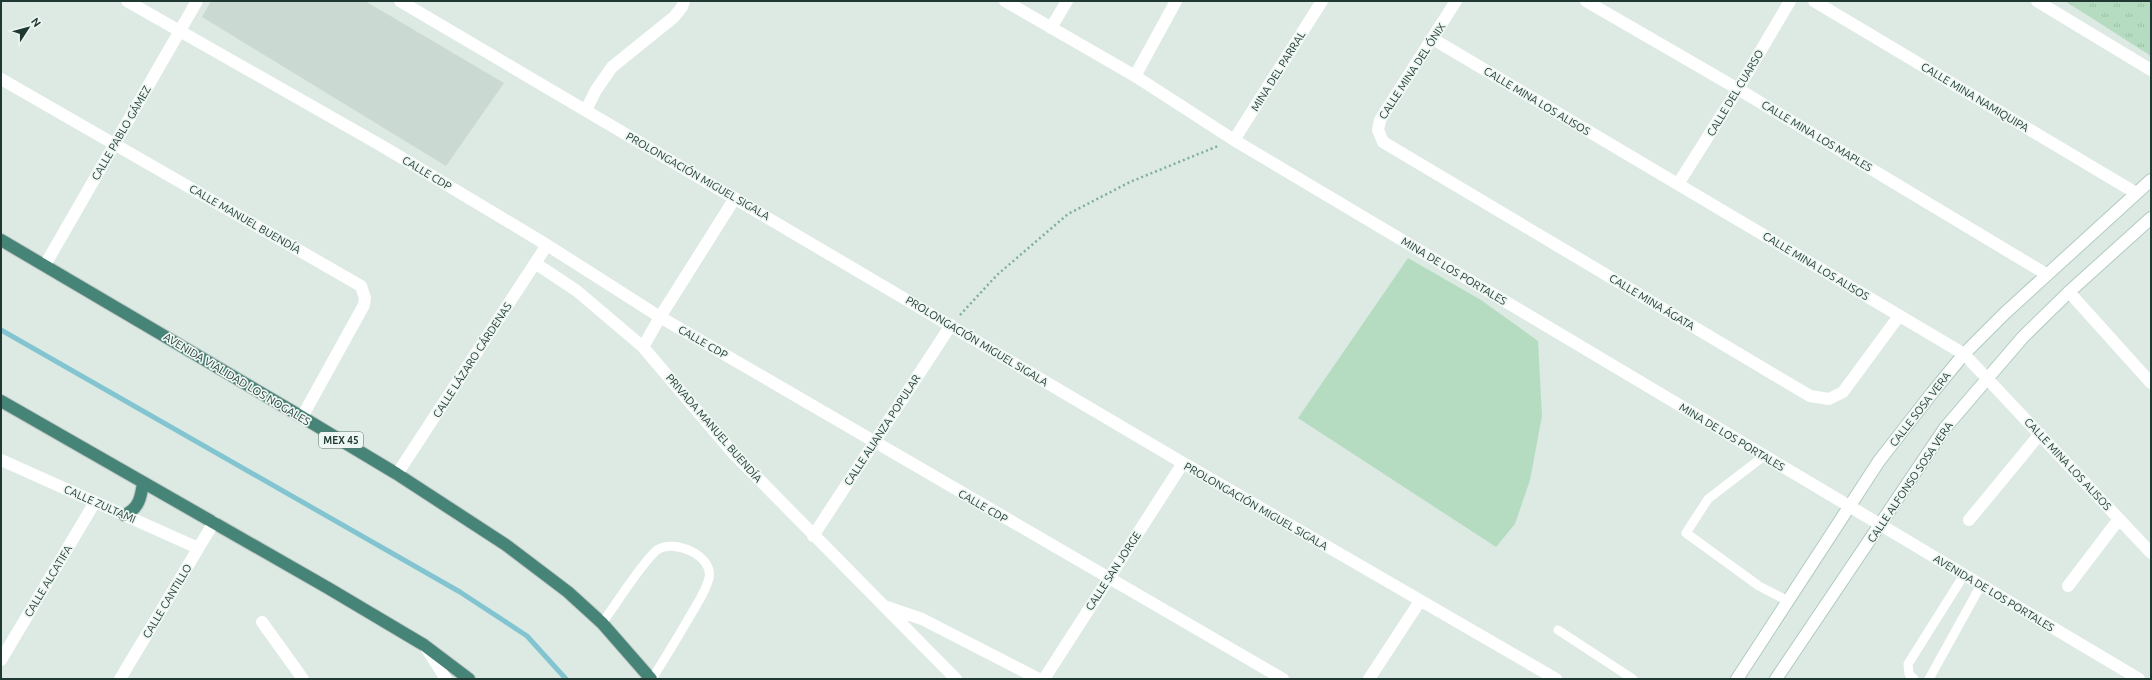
<svg xmlns="http://www.w3.org/2000/svg" width="2152" height="680" font-family="Ubuntu,sans-serif">
<style>
.built{fill:#cbd9d3}
.grass{fill:url(#grass-tufts)}
.pitch{fill:#b5dcc0}
.lines{fill:none;stroke-linecap:round;stroke-linejoin:round}
.stream{stroke:#83c4d1;stroke-width:5}
.secondary-casing{stroke:#b0cac1;stroke-width:14}
.trunk-casing{stroke:#bcc4c2;stroke-width:14}
.path{stroke:#7dae9f;stroke-width:2.5;stroke-dasharray:2 3;stroke-linecap:butt}
.service{stroke:#fff;stroke-width:9}
.minor{stroke:#fff;stroke-width:12}
.tertiary{stroke:#fff;stroke-width:12}
.secondary{stroke:#fff;stroke-width:12}
.trunk{stroke:#458476;stroke-width:12}
.labels{text-anchor:middle;dominant-baseline:central;stroke-width:3.5;stroke-linejoin:round;paint-order:stroke}
.shield{fill:#edf6f2;stroke:#5d726c;stroke-width:1}
.shield-label{font-size:10px;font-weight:bold;fill:#1f3932}
.street-label{font-size:11px;fill:#1f3932;stroke:#edf6f2}
</style>
<defs>
<pattern id="grass-tufts" width="24" height="20" patternUnits="userSpaceOnUse"><rect width="24" height="20" fill="#b5dcc0"/><path d="M3 7l-1-3M5 7V3M7 7l1-3M15 17l-1-3M17 17v-4M19 17l1-3" fill="none" stroke="#9bbea5"/></pattern>
</defs>
<rect width="100%" height="100%" fill="#ddeae4"/>
<!-- built -->
<path class="built" d="M211,1H365L504,83L446,166L202,17Z"/>
<!-- grass -->
<path class="grass" d="M2065,1H2151V56Z"/>
<!-- pitch -->
<path class="pitch" d="M1408,258L1481,300L1538,341L1542,416L1530,480L1515,524L1496,547L1298,418Z"/>
<g class="lines">
<!-- stream -->
<path class="stream" d="M1,330L460,592L527,636L566,679"/>
<!-- secondary casing -->
<g class="secondary-casing">
<path id="secondary" d="M1737,679L1879,461L1932,393L1964,354L2005,313L2151,180
M1776,679L1945,428L2023,337L2069,292L2151,218"/>
</g>
<!-- trunk casing -->
<g class="trunk-casing">
<path id="trunk" d="M1,240L302,417L397,474L506,545L568,592L602,623L651,679
M1,401L328,588L424,645L469,679
M124,515C139,509 141,497 143,483"/>
</g>
<!-- path -->
<path class="path" d="M960,315L997,275L1068,214L1130,182L1218,146"/>
<!-- service -->
<path class="service" d="M1764,456L1708,499L1686,533L1759,586L1788,601
M602,623C615,606 642,562 657,550C674,538 714,556 709,578C706,591 697,604 690,616C678,637 665,658 652,679
M1558,630L1633,679
M1914,679L1909,674L1908,664L1964,575
M1929,679L1981,585"/>
<!-- minor -->
<path class="minor" d="M127,1L382,146L547,245L660,317L1283,679
M400,1L1183,463L1556,679
M1005,1L1135,76
M1176,1L1135,76L1234,140L1849,506
M1456,1L1380,120L1378,130L1383,142L1810,396L1829,399L1843,392L1899,316
M1586,1L1738,89L2046,274
M1814,1L2136,193
M2037,1L2151,70
M1051,28L1067,1
M1433,39L1964,354L2151,553
M1,79L361,286L365,298L364,305L302,417
M586,110L596,90L612,67L674,17L682,7L684,1
M1234,140L1322,1
M1678,184L1738,89L1790,1
M535,263L577,291L643,347L733,453L956,679
M45,265L197,1
M2069,292L2151,383
M643,347L660,317L735,198
M1,460L198,548
M397,474L547,245
M1969,520L2040,434
M813,536L951,325
M2068,586L2119,519
M887,607L922,619L1039,679
M262,622L303,679
M425,646L446,679
M1,660L95,502
M120,679L214,522
M1044,679L1183,463
M1369,679L1420,601"/>
<!-- tertiary -->
<path class="tertiary" d="M1849,506L2139,679"/>
<!-- secondary -->
<use href="#secondary" class="secondary"/>
<!-- trunk -->
<use href="#trunk" class="trunk"/>
</g>
<g class="labels">
<!-- shield labels -->
<rect class="shield" x="319" y="432" width="44" height="16" rx="3"/>
<g class="shield-label">
<text x="341" y="440">MEX 45</text>
</g>
<!-- street labels -->
<g class="street-label">
<text transform="translate(1278 71) rotate(-58)">MINA DEL PARRAL</text>
<text transform="translate(1412 71) rotate(-57)">CALLE MINA DEL ÓNIX</text>
<text transform="translate(1735 93) rotate(-59)">CALLE DEL CUARSO</text>
<text transform="translate(1975 97) rotate(31)">CALLE MINA NAMIQUIPA</text>
<text transform="translate(1537 101) rotate(31)">CALLE MINA LOS ALISOS</text>
<text transform="translate(121 133) rotate(-60)">CALLE PABLO GÁMEZ</text>
<text transform="translate(1817 136) rotate(31)">CALLE MINA LOS MAPLES</text>
<text transform="translate(427 173) rotate(31)">CALLE CDP</text>
<text transform="translate(698 176) rotate(30)">PROLONGACIÓN MIGUEL SIGALA</text>
<text transform="translate(245 219) rotate(30)">CALLE MANUEL BUENDÍA</text>
<text transform="translate(1816 266) rotate(31)">CALLE MINA LOS ALISOS</text>
<text transform="translate(1454 271) rotate(31)">MINA DE LOS PORTALES</text>
<text transform="translate(1652 302) rotate(31)">CALLE MINA ÁGATA</text>
<text transform="translate(977 341) rotate(31)">PROLONGACIÓN MIGUEL SIGALA</text>
<text transform="translate(703 342) rotate(30)">CALLE CDP</text>
<text transform="translate(472 360) rotate(-57)">CALLE LÁZARO CÁRDENAS</text>
<text transform="translate(237 379) rotate(31)">AVENIDA VIALIDAD LOS NOGALES</text>
<text transform="translate(1920 409) rotate(-52)">CALLE SOSA VERA</text>
<text transform="translate(714 428) rotate(49)">PRIVADA MANUEL BUENDÍA</text>
<text transform="translate(882 430) rotate(-57)">CALLE ALIANZA POPULAR</text>
<text transform="translate(1732 437) rotate(31)">MINA DE LOS PORTALES</text>
<text transform="translate(2068 464) rotate(47)">CALLE MINA LOS ALISOS</text>
<text transform="translate(1910 482) rotate(-56)">CALLE ALFONSO SOSA VERA</text>
<text transform="translate(100 504) rotate(24)">CALLE ZULTAMI</text>
<text transform="translate(983 506) rotate(30)">CALLE CDP</text>
<text transform="translate(1256 506) rotate(30)">PROLONGACIÓN MIGUEL SIGALA</text>
<text transform="translate(1113 571) rotate(-57)">CALLE SAN JORGE</text>
<text transform="translate(48 581) rotate(-59)">CALLE ALCATIFA</text>
<text transform="translate(1994 593) rotate(31)">AVENIDA DE LOS PORTALES</text>
<text transform="translate(167 601) rotate(-59)">CALLE CANTILLO</text>
</g>
</g>
<!-- border -->
<rect width="2152" height="680" fill="none" stroke="#1f3932" stroke-width="4"/>
<!-- north arrow -->
<g transform="translate(28 28) rotate(54)" stroke="#edf6f2" stroke-width="3" paint-order="stroke">
<path d="M0-3L7 15L0 10L-7 15Z" fill="#1f3932"/>
<text y="-6" font-size="11" font-weight="bold" text-anchor="middle" fill="#1f3932">N</text>
</g>
</svg>
